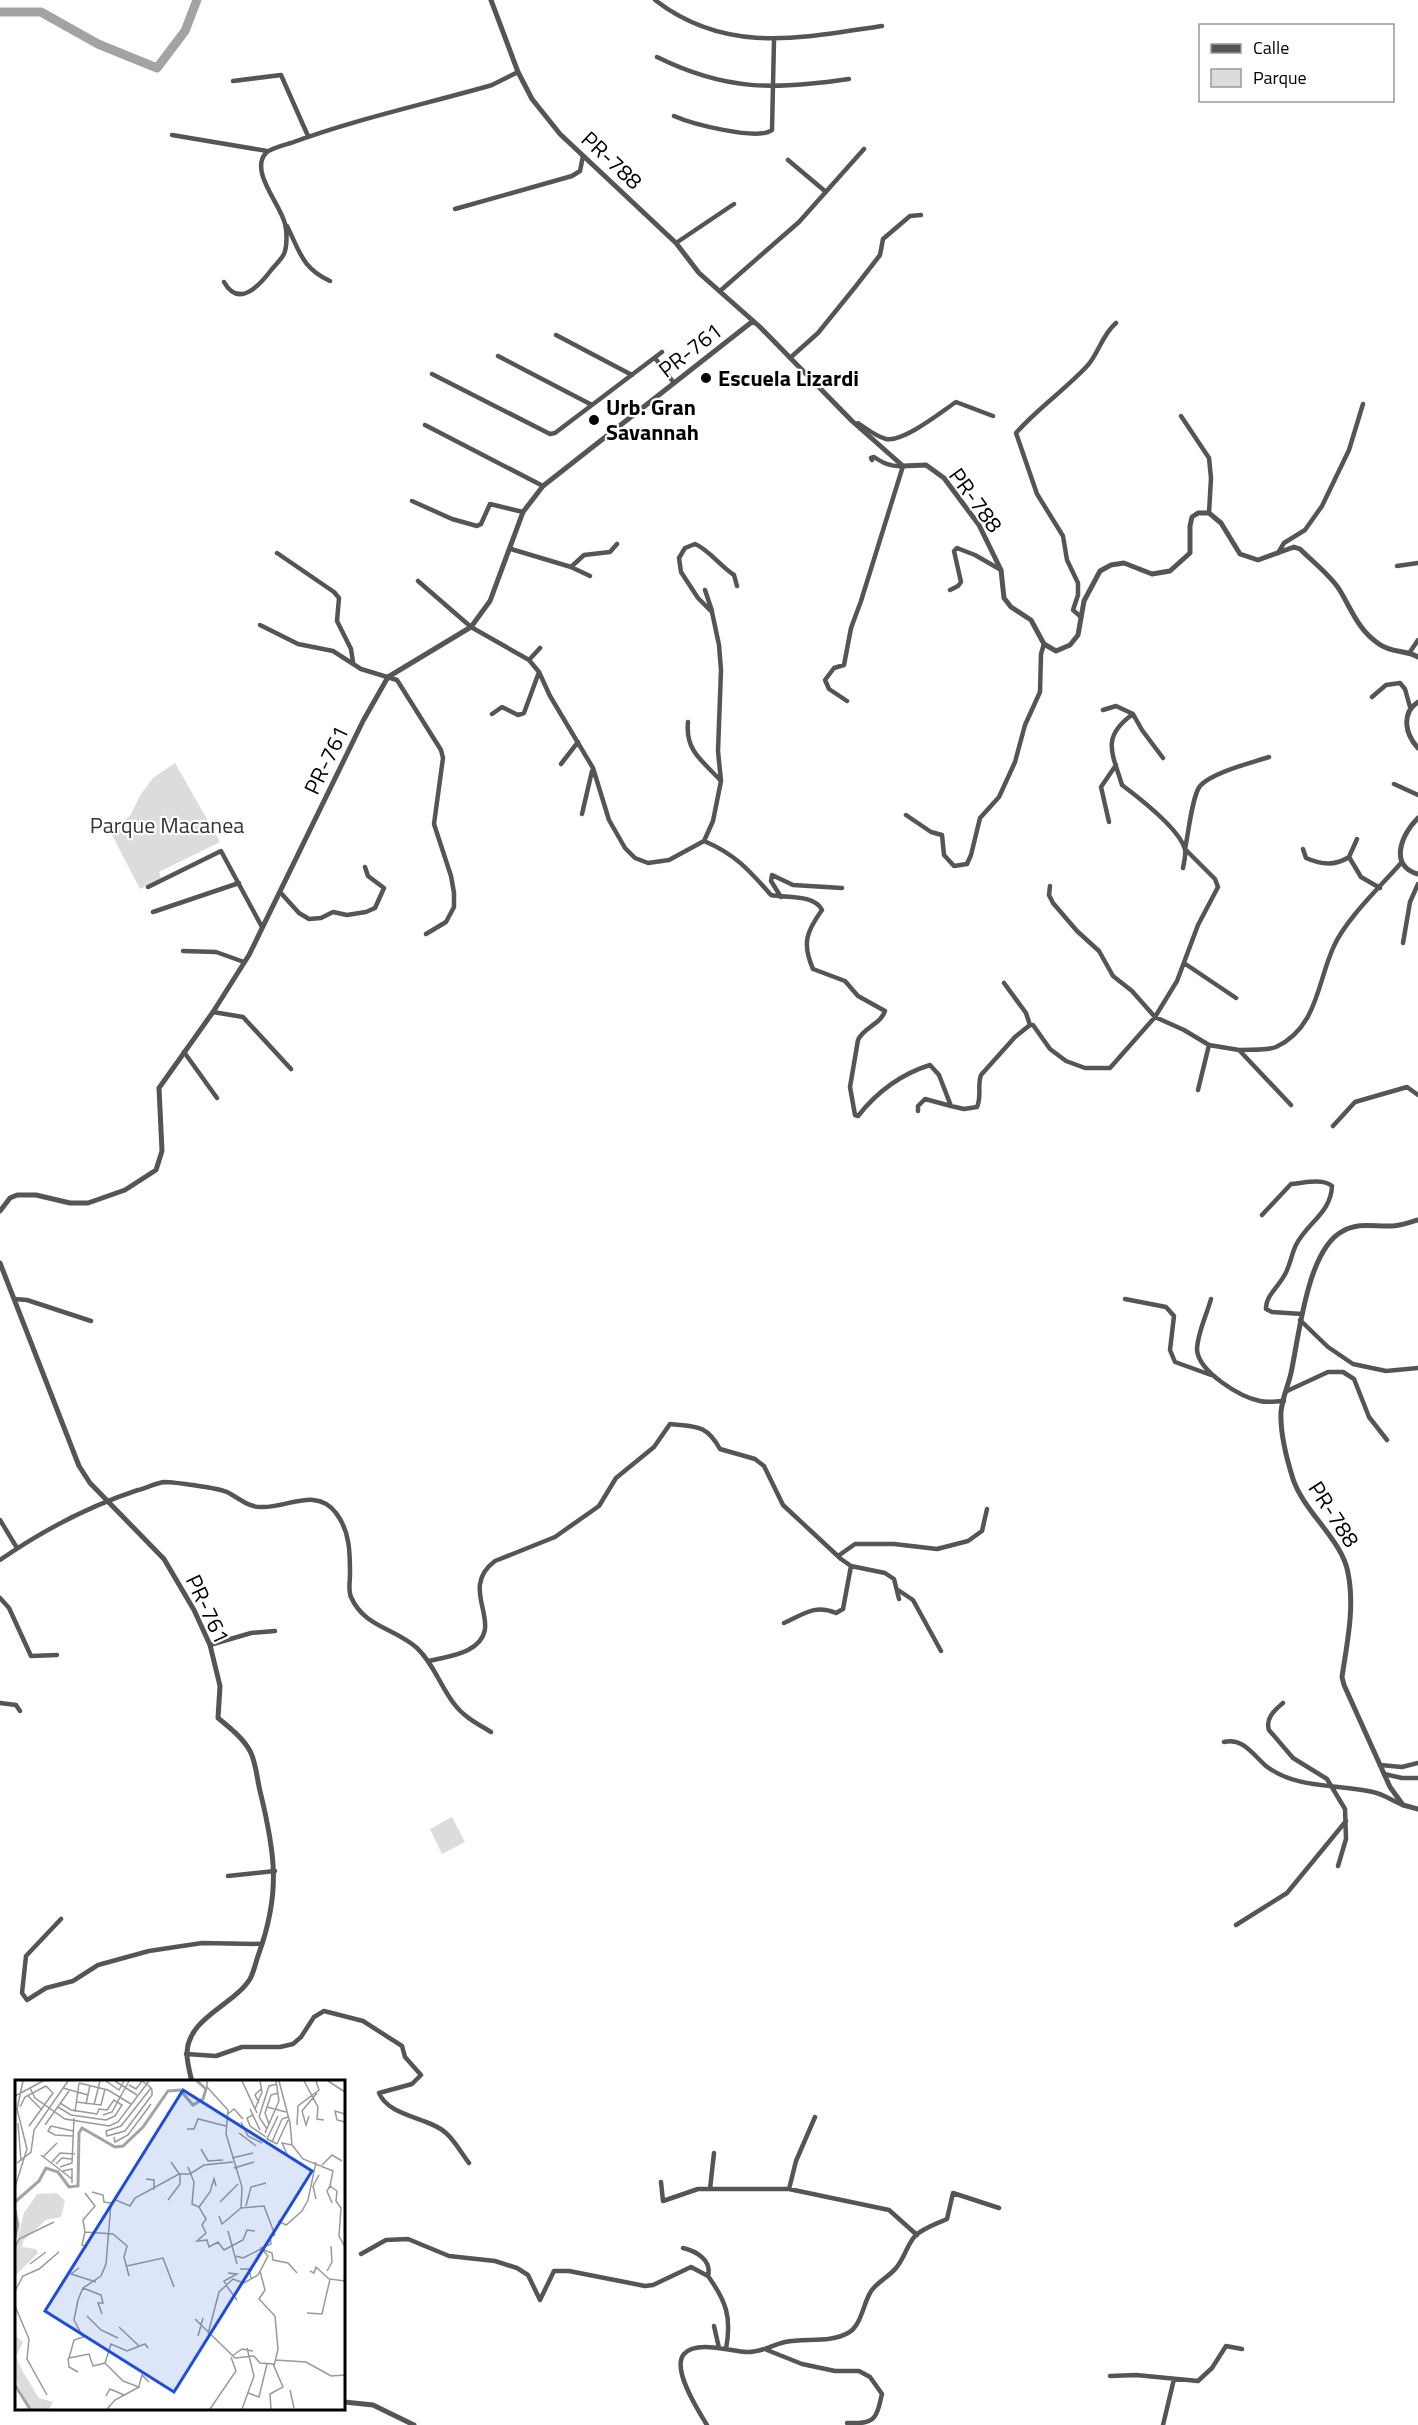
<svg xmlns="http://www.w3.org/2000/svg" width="1418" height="2425" font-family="'Titillium Web',sans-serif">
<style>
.green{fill:#dcdcdc}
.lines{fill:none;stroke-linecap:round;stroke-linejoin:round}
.river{stroke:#a3a3a3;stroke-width:9}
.minor{stroke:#555;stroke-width:4.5}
.tertiary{stroke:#555;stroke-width:5}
.poi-dot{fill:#000;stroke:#fff;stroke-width:2}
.labels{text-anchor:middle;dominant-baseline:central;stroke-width:4.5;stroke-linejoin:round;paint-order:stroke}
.street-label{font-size:22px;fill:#000;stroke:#fff}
.poi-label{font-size:22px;font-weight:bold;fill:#000;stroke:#fff;text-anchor:start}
.park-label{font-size:22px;fill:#333;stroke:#fff}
.inset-river{fill:none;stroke:#a3a3a3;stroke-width:3}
.inset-road{fill:none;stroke:#999;stroke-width:1.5}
.view{fill:#1d4ed8;fill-opacity:0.15;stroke:#1d4ed8;stroke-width:3}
.inset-edge{fill:none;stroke:#000;stroke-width:3}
</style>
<rect width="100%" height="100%" fill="#fff"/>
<!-- green -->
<path class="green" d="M175,763L220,842L159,872L161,878L140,889L111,833L114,827L130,816L141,794L153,778Z
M452,1817L465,1842L442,1854L430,1829Z"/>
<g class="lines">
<!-- river -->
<path class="river" d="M0,12H41L98,44L157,68L185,31L197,0"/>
<!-- minor -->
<path class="minor" d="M655,0C726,55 801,38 882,26
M657,57C726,91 774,90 849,79
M233,81L281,75L308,136
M674,116C692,124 758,141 772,130L774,40
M172,135L267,151
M788,160L826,192
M455,209L572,176L580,171L583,156
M287,226C300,252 302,268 330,281
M676,243L734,204
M224,282C239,309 260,285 272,269C276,264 284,257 285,251C287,244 287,231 285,224C281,205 249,171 266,153C271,148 284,145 291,143C356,119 426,104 492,85L518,72
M720,291L799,222L864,149
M556,335L632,375
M498,356L592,405
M655,358L674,383
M790,358L818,333L856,286L880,255L883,239L910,216L921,215
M432,374L550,434L555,433L662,352
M1181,416L1209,458L1211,478L1209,513
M858,423C867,429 875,436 886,439C904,442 941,412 956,402L993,416
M425,425L543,486
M412,501L452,519L477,526L481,524L490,504L523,512
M511,549L571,567L590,576
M277,553L334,592L339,598L337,621L351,649L353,662
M1278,553L1284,543L1305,530L1322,506L1349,450L1363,404
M1397,566L1418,563
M571,567L584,555L610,552L617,544
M418,581L471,627L529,660L539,672L550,696L593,768L609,820L625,848L635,858L648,863L669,860L704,841C735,854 749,870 771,895C786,898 814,894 822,910C806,932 802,944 813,969L845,981L858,996L885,1011C880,1025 864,1027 858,1040L850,1087L855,1115L858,1116C877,1092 901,1074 930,1065L939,1075L951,1106L964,1109L977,1107C982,1096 977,1086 981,1075L1015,1037L1030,1025H1033L1050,1049L1066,1061L1085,1068H1110L1155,1017L1177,981L1198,925L1218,887L1215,879L1185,849C1188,836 1192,796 1200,786C1213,772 1251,763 1269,757
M705,590L712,611
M950,590L958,586L961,582L954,551L957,548L975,555L1001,570
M1081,617L1073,610L1078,595V583L1067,560L1063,536L1037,494L1016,433C1038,408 1065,390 1088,365C1099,352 1102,335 1116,323
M260,625L298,644L333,651L361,669L397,680L441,750L443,758L434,824L451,876L454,893V907L446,922L426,934
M1410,652L1418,640
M529,660L540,648
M1372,697L1386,685L1400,683L1405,689L1410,707
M847,701L829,689L825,680L834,668L844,665L851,628L861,601L903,466C891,467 883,463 874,457L871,458L872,460
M1103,710L1116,706L1133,714L1142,730L1163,758
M492,714L502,707L518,715L524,713L539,672
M1133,714C1101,737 1112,752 1122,785C1138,797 1179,829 1185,849C1186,854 1184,863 1183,868
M688,722C685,751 703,761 721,781
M561,764L578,742
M1394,784L1418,795
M582,814L592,771
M906,815L931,832L942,835L944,855L954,866L967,864L971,855L980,818L999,797L1015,762L1025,725L1040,692L1041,654L1044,644
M1109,822L1101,787L1116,765
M1357,839L1349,857L1361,877L1380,888
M704,841L713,821L721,781L718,751L721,670L719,645L712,612L698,598L681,572L679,558L685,548L695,544C708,549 720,566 734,575L737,586
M1303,849L1306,858C1322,865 1335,866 1349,857
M1050,886L1049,895L1053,903L1077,931L1099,951L1113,976L1132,991L1155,1017L1184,1030L1209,1045L1239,1050L1291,1105
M148,887L221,851L262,927
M280,892L299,913L309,919L321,918L333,912L347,915L366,912L375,908L384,888L368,876L365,867
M781,897L771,881L772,875L793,885L842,888
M153,912L239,883
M1403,943L1410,902L1418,884
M183,951L216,952L244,962
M1184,963L1236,998
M1004,983L1026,1013L1030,1025
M213,1012L243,1017L291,1069
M1239,1050C1250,1049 1266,1051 1276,1047C1318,1027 1317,982 1334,946C1346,919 1381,886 1401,863
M184,1052L217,1098
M1198,1090L1209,1045
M918,1111V1106L925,1099L951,1106
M1333,1126L1355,1102L1407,1087L1418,1095
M1262,1215L1291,1184C1304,1183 1322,1178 1332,1186C1331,1213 1307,1223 1296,1245C1291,1255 1290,1267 1284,1276C1278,1287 1265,1297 1266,1309L1272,1312L1302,1314
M14,1299L27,1300L91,1321
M1125,1299L1166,1307L1174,1316L1170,1350L1175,1362L1211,1375
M1211,1299C1207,1314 1197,1334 1197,1350C1199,1372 1240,1397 1260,1401C1268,1403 1276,1401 1284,1401
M1300,1320L1328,1347L1353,1364L1386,1371L1418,1368
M1287,1391L1328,1372H1343L1354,1379L1369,1417L1387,1440
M0,1520L17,1548
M838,1556L855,1544H894L937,1549L968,1541L982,1531L987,1509
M0,1560C42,1531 89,1506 138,1490C146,1488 156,1483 164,1482C174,1482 218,1488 227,1492C237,1497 248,1507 260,1507C286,1509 316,1486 336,1513C350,1531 350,1553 350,1574C350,1582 348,1590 351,1597C364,1627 395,1628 417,1648C434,1664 441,1688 455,1705C464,1717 478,1724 491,1732
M898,1590L913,1600L941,1651
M0,1598L9,1608L31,1656L57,1655
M784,1623C804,1614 815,1604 836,1613L843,1609L851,1566
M210,1645L251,1633L275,1631
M428,1661C441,1658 457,1656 468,1650C511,1627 455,1591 495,1561L555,1537L599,1506L616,1478L654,1447L670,1424C696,1427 706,1424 720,1449L755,1459L764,1466L783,1505L841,1559L851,1566L885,1573L894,1579L899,1599
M0,1703L16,1705L20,1711
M1283,1703C1275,1710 1265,1718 1269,1730L1293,1758L1327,1779L1345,1809L1346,1839L1338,1866
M1224,1742C1243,1737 1254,1756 1266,1766C1295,1789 1339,1784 1373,1792C1383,1794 1393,1801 1403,1805
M1380,1765L1402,1767L1418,1763
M1384,1774L1402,1778H1418
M228,1876L275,1871
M61,1919L26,1956L22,1993L27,2000L46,1988L73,1981L98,1965L149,1951L202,1943L262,1944
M1236,1925L1287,1893L1346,1821
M186,2054L216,2056L242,2047H280L293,2044L301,2037L314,2017L324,2011L363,2021L402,2046L405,2057L421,2075L412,2084L379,2093C389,2117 429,2117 446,2133C455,2141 462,2154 469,2163
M661,2182L663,2201L698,2189H789L889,2210L917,2235
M710,2189L714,2153
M789,2189L796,2161L815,2117
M683,2248C696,2251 712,2260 708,2276C726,2301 732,2317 726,2349
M361,2254L386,2240L408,2239L449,2256L495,2261L517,2268L528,2275L540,2300L554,2271H569L645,2286L653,2285L691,2267L708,2276
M714,2326L719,2348
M767,2350L802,2364L835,2371H859L870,2377L882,2394C876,2420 875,2424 847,2423
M1110,2376L1136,2375L1198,2381L1212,2368L1226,2346L1242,2349
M707,2425C699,2412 671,2369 684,2354C696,2340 730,2351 746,2352C761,2353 772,2345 785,2342C806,2338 830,2343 848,2333C861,2326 863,2305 870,2293C875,2283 889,2277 896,2268C904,2259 907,2245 915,2236C923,2228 936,2224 947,2219L953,2193L999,2208
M1163,2425L1174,2379"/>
<!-- tertiary -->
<path class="tertiary" d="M491,0L518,72L532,99L560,134L676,243L699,273L760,327L852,421L903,466L926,465L944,478L979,525L1001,570L1004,598L1011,607L1031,620L1044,644L1056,651L1070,645L1078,635L1084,601L1100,571L1111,565L1124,563L1152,574L1170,571L1190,553V526L1192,517L1198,513H1209L1221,523L1240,554L1258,560L1294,547L1300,549C1313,562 1329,574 1339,589C1352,610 1358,630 1379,644C1391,653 1406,650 1418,657
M1418,702C1401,713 1405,734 1418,748
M1418,818C1402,833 1388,866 1418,874
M0,1211L10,1198L17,1195H36L70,1203H88L125,1190L156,1170L162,1151L159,1088L213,1012L249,955L363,721L388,677L471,627L490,601L523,512L543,486L753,321
M1418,1220C1410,1222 1400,1226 1392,1226C1375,1227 1359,1222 1343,1231C1307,1249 1299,1337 1291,1373C1288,1386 1282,1399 1281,1412C1280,1433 1287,1460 1293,1479C1304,1512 1343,1541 1348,1573C1355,1607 1347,1643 1342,1677L1344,1685L1390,1787L1403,1805L1418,1809
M0,1263L79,1466L90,1483L164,1559L194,1610L210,1645L220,1686L218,1718C229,1727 243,1738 250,1751C256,1762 257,1779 260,1791C275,1852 281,1892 259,1953C256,1961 254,1972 250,1979C233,2006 187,2018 187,2054C187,2063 190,2073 192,2082
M344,2402L373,2405L414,2425"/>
</g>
<!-- markers -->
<g class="poi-dot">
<circle cx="706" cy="378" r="6"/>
<circle cx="594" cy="420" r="6"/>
</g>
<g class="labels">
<!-- street labels -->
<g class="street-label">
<text transform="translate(612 160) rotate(43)">PR-788</text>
<text transform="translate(690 350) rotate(-38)">PR-761</text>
<text transform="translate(976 500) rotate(54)">PR-788</text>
<text transform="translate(326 760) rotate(-64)">PR-761</text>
<text transform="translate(1334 1514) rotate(57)">PR-788</text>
<text transform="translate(208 1609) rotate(65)">PR-761</text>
</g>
<!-- poi labels -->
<g class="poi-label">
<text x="718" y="378">Escuela Lizardi</text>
<text x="606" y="407">Urb. Gran<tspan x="606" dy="25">Savannah</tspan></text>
</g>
<!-- park labels -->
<g class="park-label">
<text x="167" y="825">Parque Macanea</text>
</g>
</g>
<!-- overview -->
<g transform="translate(15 2080)">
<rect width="330" height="330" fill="#fff"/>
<path d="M42,113L50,121L46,137L31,140L8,161L7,167L21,169L23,173L0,196V168L9,133L22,114ZM0,255L8,262L1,277L8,292L24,318L38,322L34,329H16L0,300Z" fill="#dcdcdc"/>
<path class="inset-river" d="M0,122L24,101L31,88L43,92L54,107L63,106L64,53L67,48L100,67L108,66L128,47L153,11L165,10L178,25L188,19L191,9L182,1M0,130L3,145L0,158M0,305L15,329"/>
<path class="inset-road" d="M91,1L104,10L109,1M100,1L122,15M127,1L134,6L136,8L137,10V15L110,51L92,56L91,51L106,46L136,8M192,1V7L213,30L211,54L227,107L226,128L249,126L260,155M227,1L242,33M264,1L275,43L277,65L288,79L318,91L315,106L322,111L321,121L326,128L324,156L330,167M289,1L303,27L302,39L309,40M313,1L330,12M64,3L93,10L116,24M114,5L121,9L127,1M15,8L20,18L50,39L94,46L103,42L134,1M48,8L73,15M12,15L27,30M0,16L28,1M61,22L86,25L90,9M244,23L240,15L247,8M71,24L75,5M79,25L85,1M5,27L10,17L31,6L38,13L14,46M43,27L56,35L91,40L100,36L107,25L99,20L92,30L84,29L82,34L56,30L45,23M252,27L271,32M235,29L245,50M240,29L247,12L245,1M60,32L64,3M213,34L219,29L228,39M330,34L320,31L322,40L330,42M88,35L97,32L114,1M238,35L232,38L235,46L251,57M294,36L291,45L287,31L302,13M226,42L233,56L247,63M3,43L6,81M254,44L250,33L256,15L263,13M30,45L54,11M282,45L283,26L304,10L301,1M36,46L33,51L40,55L58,56M36,46L58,51M172,49H179L183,39L211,46M252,49L244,37L254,6L262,4M224,53L241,66M250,53L264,21L261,1M99,57L100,62L113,55L136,24M257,62L267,39L273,37M262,64L252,59L263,36M262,64L273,40M186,69L193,81L208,80M272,74L267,63L277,65M26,75L57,99M28,77L42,63M217,78L238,73M37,82L45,73L60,74M2,83L16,72L19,50L53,1M41,84L47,78L57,79M307,85L317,75L327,81M45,87L57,83L59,38M173,87L179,102L177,124L184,127L191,139L187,145L191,153L182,161L192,160L194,167L203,162L209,170L228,160L232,150L240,151M219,88L239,82M48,91L57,89V103M131,99L139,100V110M315,106L312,111L317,123M0,107L12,69L2,29L8,1M77,112L88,115L89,122L96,123M70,113L80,126L68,140L70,152M301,119L298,106L304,95M153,120L165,104V95L156,82M205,122L223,104M231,126L236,107L251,103M184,127L195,112L199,99L201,106M204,136L207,144L226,128M263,141L271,145L287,131L293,120L301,82M213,151L222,184M70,152L98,154L112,166L109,177L114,196M70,152L67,165L72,167M0,168L4,159L39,142M221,176L228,178L246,169M242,176L249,170L257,173L258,180L273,183L282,193M15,184L31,172M112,186L148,178L159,207M64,188L56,194L81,202M225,189H234L236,198M245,191L250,210L244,219L260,236L263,269L259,286M295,191L299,193L301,187L314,199M312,191L317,182L316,166M211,204L209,201L222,194L213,193M211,205L222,220M68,208L86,215L88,223H83L87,234M0,211L8,196L24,189L44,172M0,226L14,259L12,279L32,315M292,233L307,234L315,199L330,201M72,236L86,250L103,258M180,239L220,278L239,276L245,283L258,284L268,307L255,314L256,329M104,247L124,266M193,254L204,212L218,199L229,203L243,195L253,176L246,168L256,164L255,156L260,155M183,256L188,238M217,276L227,269L238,271M53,278L54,287L63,292M260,280L291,282L316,296L330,295M90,283L78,286L74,274L54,278L59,260L68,257L59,240L63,220L68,208L86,196L91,184L96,123L101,120L115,126L120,118L164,94H175L189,85L218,82M90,283L108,301L124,307L100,320L92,329M90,283L96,264L112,271L130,264L133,268M124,306L127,295L134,302M275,310L279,328M233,313L244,317L252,284M91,316L95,309L109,315M195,329L221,291L216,277M227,329L239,296L232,268"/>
<path class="view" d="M168,10L297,91L159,312L30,231Z"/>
<rect width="330" height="330" class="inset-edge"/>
</g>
<!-- legend -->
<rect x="1199" y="24" width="195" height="78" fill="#ffffff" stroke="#999999" stroke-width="1.5"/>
<rect x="1211" y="44" width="30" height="9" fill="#555555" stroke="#999999" stroke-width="1.5"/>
<text x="1253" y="54" font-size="18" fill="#000000">Calle</text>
<rect x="1211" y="69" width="30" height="18" fill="#dcdcdc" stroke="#999999" stroke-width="1.5"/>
<text x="1253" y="84" font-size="18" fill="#000000">Parque</text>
</svg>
